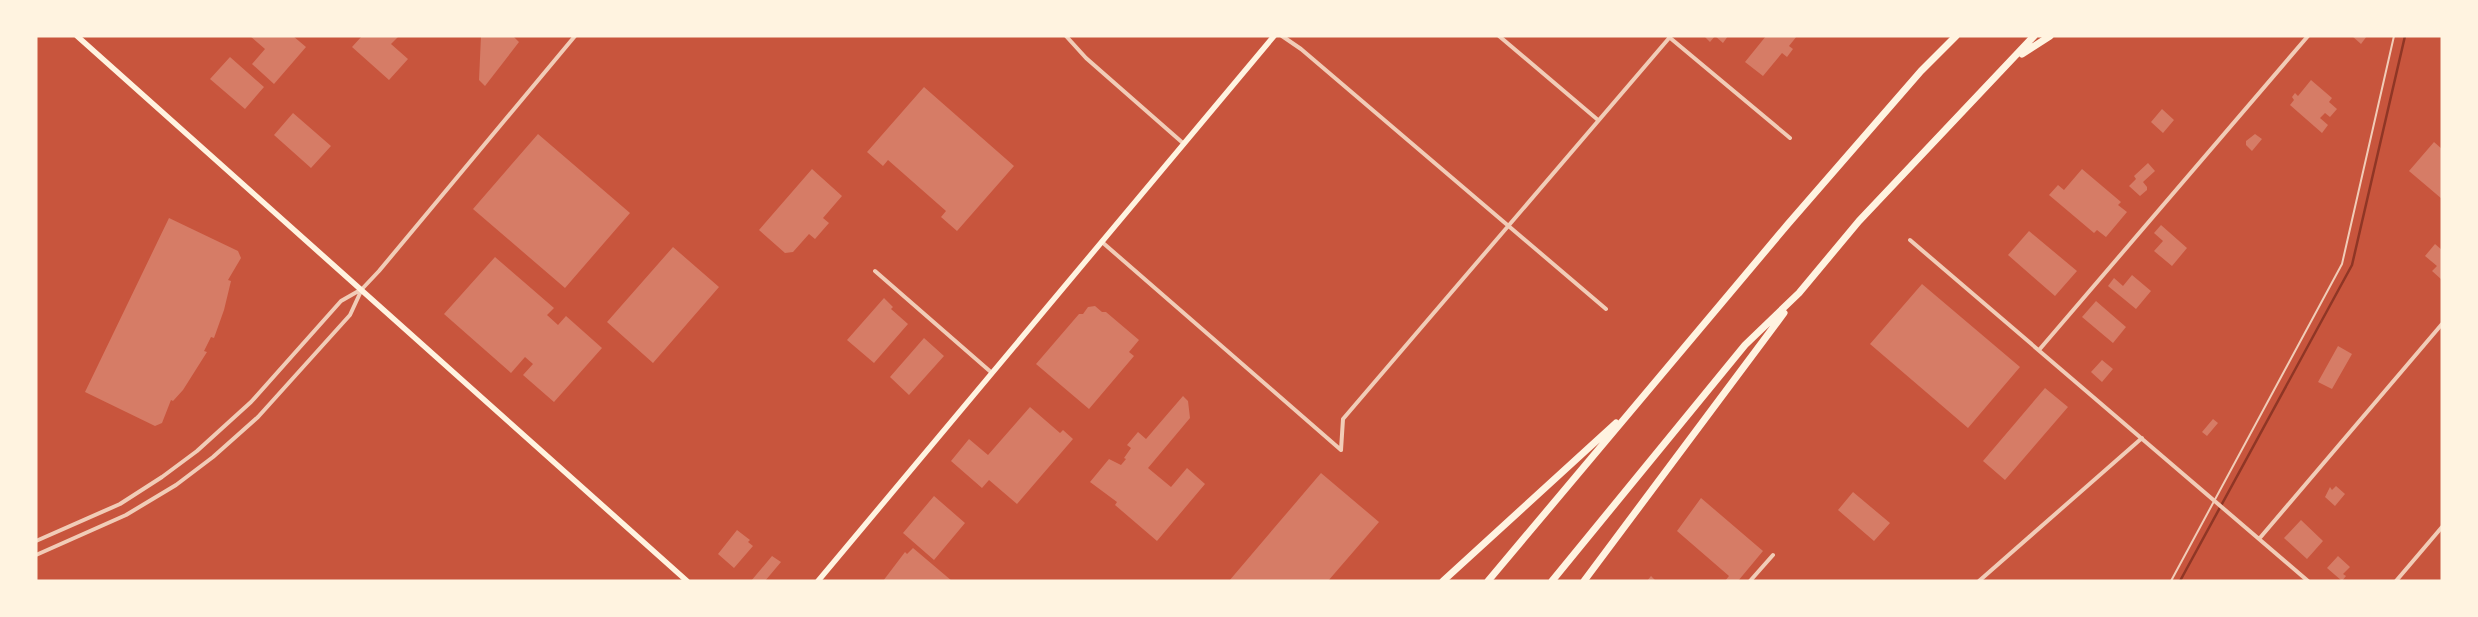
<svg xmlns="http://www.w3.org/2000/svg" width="2478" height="617" font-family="Ubuntu,sans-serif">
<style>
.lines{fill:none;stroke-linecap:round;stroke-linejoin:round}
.stream{stroke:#8f3625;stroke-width:2.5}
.building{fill:#d67c66}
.service{stroke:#f1ccb7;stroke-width:2}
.minor{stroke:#f1ccb7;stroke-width:4}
.secondary{stroke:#fff3e0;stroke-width:5.5}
.motorway{stroke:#fff3e0;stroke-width:7}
</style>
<rect width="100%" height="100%" fill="#c8553d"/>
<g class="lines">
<!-- stream -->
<path class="stream" d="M2180,581L2352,265L2405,36"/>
</g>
<!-- building -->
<path class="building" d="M250,36H293L306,47L274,84L252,64L265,49Z
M362,36H399L391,44L408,59L389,80L352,47Z
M481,36H513L519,42L485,86L479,80Z
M1704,36H1715L1710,42Z
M1715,36H1728L1723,43Z
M1766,36H1797L1789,46L1793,49L1787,57L1782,53L1763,76L1745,62Z
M2352,36H2367L2361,44Z
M230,57L264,87L245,109L210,79Z
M2311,80L2332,98L2329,102L2337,109L2330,117L2325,113L2320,118L2328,125L2322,133L2290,105L2294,100L2292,97L2295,93L2298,96Z
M924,87L1014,166L957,231L941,217L946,211L888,160L883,166L867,152Z
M2162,109L2174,120L2163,133L2151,122Z
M293,113L331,146L311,168L274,135Z
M538,134L630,213L565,288L473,209Z
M2255,134L2262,139L2252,151L2246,145V141Z
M2434,142L2442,149V199L2409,171Z
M2148,163L2155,171L2143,182L2147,187V190L2140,196L2129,186L2136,179L2134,176Z
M812,169L842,196L823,218L829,223L815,239L809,234L793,252L785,253L759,230Z
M2082,169L2121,202L2118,205L2127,212L2106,237L2097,230L2094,233L2049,195L2058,185L2064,190Z
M169,218L238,251L241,258L228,280L231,281L224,310L214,338L211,337L204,351L207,352L183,390L173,401L171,400L162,423L155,426L85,392Z
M2161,225L2187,248L2172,266L2154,251L2163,241L2154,233Z
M2029,231L2077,271L2055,296L2008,255Z
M2435,244L2442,250V280L2432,271L2437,266L2425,256Z
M673,247L719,287L653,363L607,322Z
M495,257L554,308L547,315L558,325L566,316L602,348L554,402L523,375L533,364L525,357L511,373L444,314Z
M2132,275L2151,291L2136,309L2108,286L2114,278L2123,286Z
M1922,284L2020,367L1968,428L1870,344Z
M884,298L893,307L891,309L908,324L874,363L847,340Z
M2096,301L2126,327L2113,343L2082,317Z
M1095,306L1102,312H1106L1139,340L1129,352L1134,356L1089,409L1036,364L1079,314H1083L1088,307Z
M924,338L944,356L909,395L890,377Z
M2338,346L2352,354L2332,389L2318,382Z
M2102,360L2113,369L2102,382L2091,372Z
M2045,388L2068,407L2005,480L1983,461Z
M1183,396L1188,401L1190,418L1148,468L1171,487L1187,468L1205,484L1157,541L1115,505L1117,502L1090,482L1109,459L1121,465L1126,459L1124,458L1131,448L1127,445L1138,432L1146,439Z
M1030,407L1060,433L1063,430L1073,439L1017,504L989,480L982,488L951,461L969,439L988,455Z
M2213,419L2218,423L2207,436L2202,432Z
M1321,473L1379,522L1328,581H1229Z
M2336,486L2345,494L2335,506L2325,497L2330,487L2332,490Z
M1853,492L1890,523L1874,541L1838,510Z
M934,496L965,523L934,560L903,533Z
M1701,498L1763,551L1738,581H1725L1729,576L1677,531Z
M2301,520L2323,541L2307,559L2284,538Z
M737,530L750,540L748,542L753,546L734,568L718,554Z
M913,548L952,581H883L905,552L907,554Z
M772,556L781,562L765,581H751Z
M2338,556L2350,567L2343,574L2346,576L2342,581L2327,568Z
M1651,576L1656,581H1647Z"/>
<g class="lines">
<!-- service -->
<path class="service" d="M2171,581L2342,264L2394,36"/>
<!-- minor -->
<path class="minor" d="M1066,36L1086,58L1184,144
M1282,36L1301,49L1606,309
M1499,36L1598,120
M1669,37L1790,138
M1910,240L2308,581
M1102,242L1341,450
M875,271L992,373
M2039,350L2308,36
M1341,450L1343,419L1670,37
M2259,539L2442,324
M36,541L120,504L162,477L197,451L251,402L341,301L362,289L379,271L575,36
M36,555L126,515L176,485L213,457L258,417L350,315L362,289
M1750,581L1773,555
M1979,581L2142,438
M2396,581L2442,527"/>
<!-- secondary -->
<path class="secondary" d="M77,36L687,581
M818,581L1274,36"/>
<!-- motorway -->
<path class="motorway" d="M2022,54L2050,36
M1443,581L1616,423
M1488,581L1788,224L1921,71L1956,36
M1552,581L1745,345L1799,293L1859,221L2034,36
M1584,581L1784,313"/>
</g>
<!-- border -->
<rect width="2478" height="617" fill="none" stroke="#fff3e0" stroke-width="75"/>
</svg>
